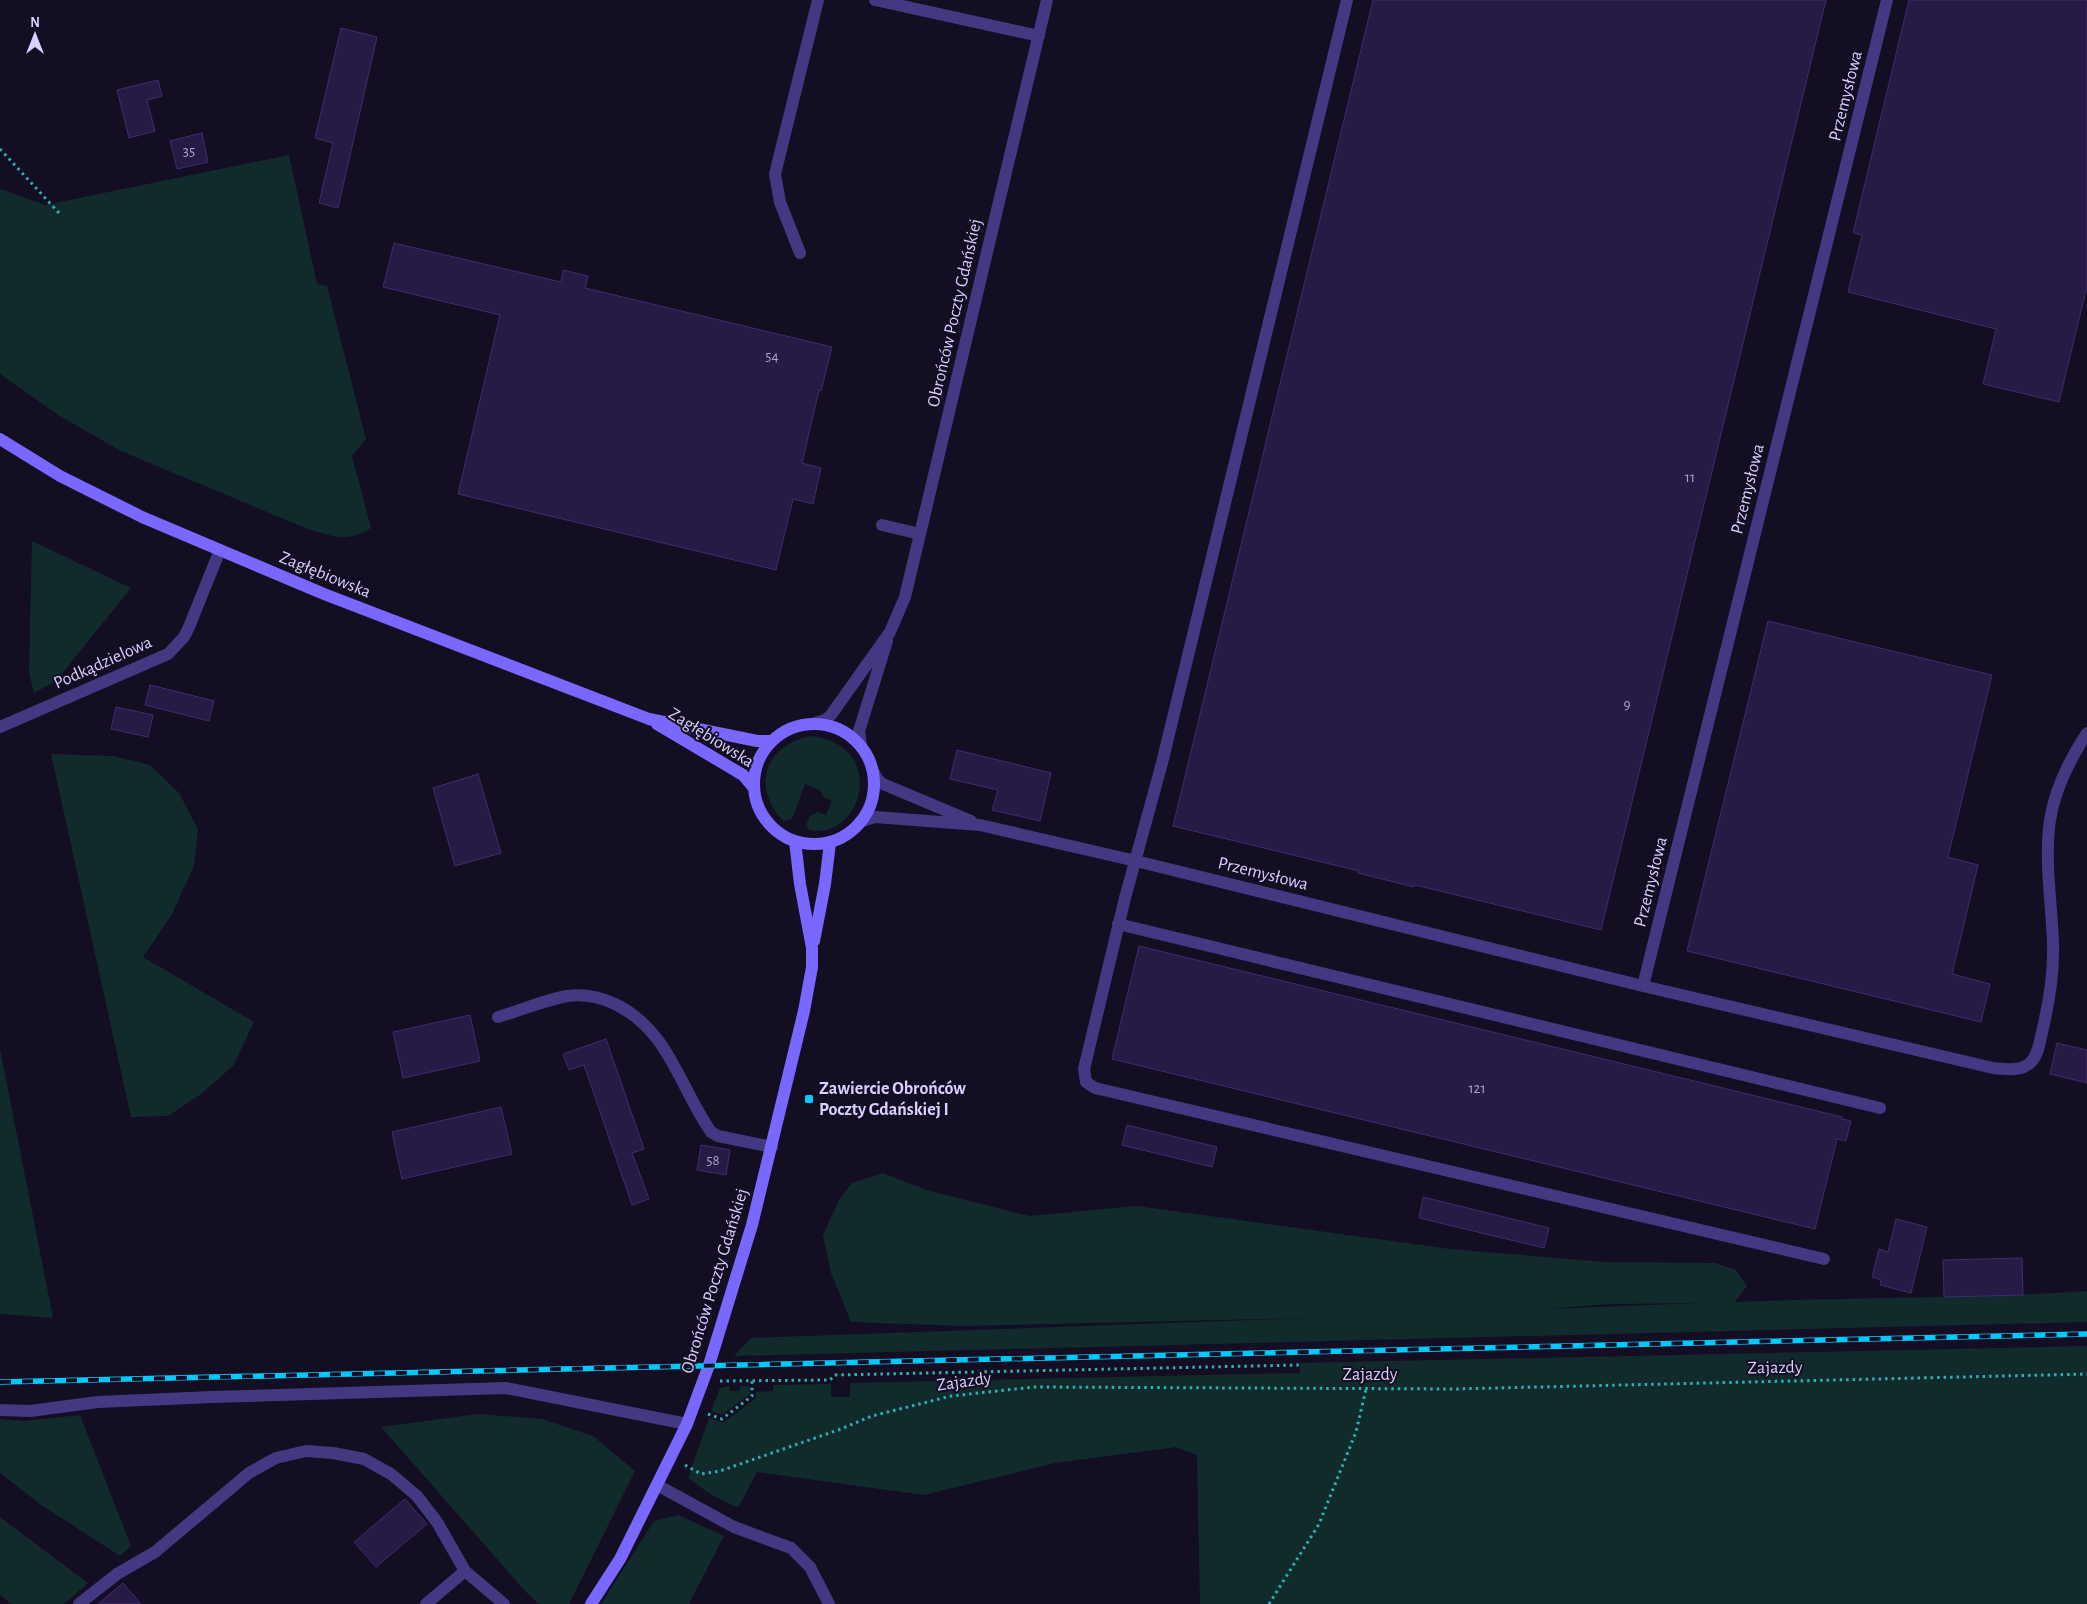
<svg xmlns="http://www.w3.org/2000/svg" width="2087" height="1604" font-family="'Alegreya Sans',sans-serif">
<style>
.green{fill:#112b2d;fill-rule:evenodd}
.building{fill:#271a44;stroke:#402c70}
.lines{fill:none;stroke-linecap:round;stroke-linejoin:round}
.path{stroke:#2eb0b5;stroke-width:3;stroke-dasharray:2.5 4;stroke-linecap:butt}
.service{stroke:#433982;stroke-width:12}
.minor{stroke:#433982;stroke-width:12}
.tertiary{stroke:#433982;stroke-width:12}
.secondary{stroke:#7a67ff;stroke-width:12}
.rail-casing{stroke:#00cafb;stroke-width:5.5}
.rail{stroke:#140e23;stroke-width:4;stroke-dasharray:11;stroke-linecap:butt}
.poi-dot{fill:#00cafb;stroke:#140e23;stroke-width:2}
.labels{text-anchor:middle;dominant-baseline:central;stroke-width:4;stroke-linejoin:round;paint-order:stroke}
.number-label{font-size:15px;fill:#ada2d0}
.street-label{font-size:18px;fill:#dad0ff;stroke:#140e23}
.poi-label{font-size:18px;font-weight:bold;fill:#dad0ff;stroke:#140e23;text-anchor:start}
</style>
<rect width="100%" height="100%" fill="#140e23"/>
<!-- green -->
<path class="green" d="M289,155L317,284L327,286L366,439L352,456L371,528C345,543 336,537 308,529L121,451L60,416L0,374V189L45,205Z
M32,541L131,588L56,681L34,693L29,672Z
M810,736C888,743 864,841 809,830L806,825L810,816L818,812L826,815L832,801L823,797L820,790L805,784L792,819L783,821C752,786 763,747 810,736Z
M51,754L113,756L150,765L179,793L198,829L194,866L172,914L143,957L254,1022L233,1066L201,1094L168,1116L131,1117Z
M0,1049L53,1318L0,1314Z
M883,1173L927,1190L1029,1216L1137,1206L1450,1249L1605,1262L1715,1263L1736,1270L1747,1286L1735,1302C1852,1297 1970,1299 2087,1291V1322L734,1356L751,1338L1310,1318L962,1326L851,1322L831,1273L823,1235L839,1200L852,1183ZM1700,1303L1548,1309L1611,1304Z
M2087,1346V1604H1200L1197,1455L1176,1447L1055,1463L924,1495L757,1472L738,1508L710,1494L688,1478L709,1418L723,1423L756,1398V1392L773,1391V1385L831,1384V1397H850V1383L1300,1373V1363Z
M729,1386L730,1391H740V1386H749L750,1394L722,1415L711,1411L720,1388Z
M478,1414L542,1419L593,1436L635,1471L569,1604H539L527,1593L381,1427Z
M80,1415L131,1546L120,1556L40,1504L0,1473V1419L24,1421Z
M678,1515L724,1536L689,1604H601L654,1521Z
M0,1517L88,1583L64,1604H11L0,1595Z"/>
<!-- building -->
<path class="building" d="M1373,0H1826L1601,930L1415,885L1414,887L1358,873L1359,871L1173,826Z
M1909,0H2087V286L2059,402L1983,384L1996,329L1848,292L1862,235L1853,233Z
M341,28L377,37L338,208L319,203L333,143L315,138Z
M158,80L162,96L147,100L155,131L129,138L117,90Z
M202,133L208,162L177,169L170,141Z
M394,243L561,282L563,270L588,276L585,288L832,347L821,391L819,390L802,463L821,468L813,504L793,499L776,570L458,494L500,315L383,287Z
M1768,621L1992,675L1948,857L1978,865L1952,974L1990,984L1981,1022L1687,951Z
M150,685L214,701L209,721L145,705Z
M116,707L153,715L148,737L111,729Z
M957,750L1051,773L1040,821L992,810L998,790L950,779Z
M478,774L501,853L455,866L433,788Z
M1139,946L1842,1117V1119L1851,1121L1846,1141L1837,1139L1815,1229L1112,1059Z
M470,1015L480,1061L403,1078L393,1032Z
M606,1039L644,1149L632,1153L649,1199L632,1205L584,1065L569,1070L563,1054Z
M2057,1043L2087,1050V1083L2050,1074Z
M501,1107L512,1154L402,1179L392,1132Z
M1127,1125L1217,1147L1212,1167L1122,1145Z
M701,1145L730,1150L726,1175L697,1170Z
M1423,1197L1549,1228L1544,1248L1419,1218Z
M1896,1219L1927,1227L1911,1293L1880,1285L1881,1280L1872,1277L1879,1249L1888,1252Z
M2022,1258L2023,1295L1944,1297L1943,1260Z
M405,1499L427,1524L376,1567L354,1542Z
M123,1583L141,1604H98Z"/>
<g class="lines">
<!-- path -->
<path class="path" d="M0,149L59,213
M720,1381L830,1380L835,1375L1300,1365
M708,1414L722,1419L752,1396V1381
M685,1465L701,1474L720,1471L841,1429L872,1416L951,1396L1034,1387L1455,1389L2087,1374
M1269,1604L1319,1524L1356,1432L1366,1389"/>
<!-- service -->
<path class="service" d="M875,0L1039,36
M1347,0L1162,763L1125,898L1084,1069L1086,1082L1095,1088L1824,1259
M800,253L780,202L775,174L818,0
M882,525L920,534
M874,773L877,779L883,784L971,821
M862,821L875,817L980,825L1136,861L1643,986L1993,1068C2005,1069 2020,1072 2030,1063C2038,1056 2040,1042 2042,1032C2049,1003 2054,975 2053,945C2052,904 2044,861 2050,820C2055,788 2070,759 2087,733
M1118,924L1880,1108
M1643,986L1887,0
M498,1017C519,1011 545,1000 567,996C583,994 600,997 615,1004C669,1030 679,1086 711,1132L718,1136L772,1147
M0,1410L30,1411L98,1402L212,1397L506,1388L687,1424
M657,1485L734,1527L791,1548L810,1567L829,1604
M79,1604L117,1574L155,1552L249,1473L276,1458L306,1451L333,1453L364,1459L391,1474L417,1496L437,1522L465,1571L504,1604
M426,1604L465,1571"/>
<!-- minor -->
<path class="minor" d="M0,727L168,654L184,637L189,627L220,550"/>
<!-- tertiary -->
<path class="tertiary" d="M815,723L825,720L831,715L890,632L905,597L1047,0
M861,745L859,731L887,641"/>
<!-- secondary -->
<path class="secondary" d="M0,439L60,476L142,517L324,594L649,719L757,741H771
M754 784a60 60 0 1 1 120 0a60 60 0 1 1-120 0Z
M657,724L743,775L753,787
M814,941L825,884L830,843
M591,1604L620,1559L687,1424L709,1365L752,1225L804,1011L812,967V948L800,884L795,841"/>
<!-- rail casing -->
<g class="rail-casing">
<path id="rail" d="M0,1382L2087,1334"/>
</g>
<!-- rail -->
<use href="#rail" class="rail"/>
</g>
<!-- markers -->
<rect class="poi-dot" x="804" y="1094" width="10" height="10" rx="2.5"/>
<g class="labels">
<!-- number labels -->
<g class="number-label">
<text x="189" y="151">35</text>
<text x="772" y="356">54</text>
<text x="1690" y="477">11</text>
<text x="1627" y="704">9</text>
<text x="1477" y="1088">121</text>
<text x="713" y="1160">58</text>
</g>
<!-- street labels -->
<g class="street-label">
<text transform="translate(1846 96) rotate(-76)">Przemysłowa</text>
<text transform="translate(955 313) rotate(-77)">Obrońców Poczty Gdańskiej</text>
<text transform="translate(1748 489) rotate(-76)">Przemysłowa</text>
<text transform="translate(325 575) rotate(22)">Zagłębiowska</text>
<text transform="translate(103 663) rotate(-24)">Podkądzielowa</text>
<text transform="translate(711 738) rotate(32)">Zagłębiowska</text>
<text transform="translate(1263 874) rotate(14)">Przemysłowa</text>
<text transform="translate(1651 882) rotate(-76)">Przemysłowa</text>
<text transform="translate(715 1281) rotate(-73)">Obrońców Poczty Gdańskiej</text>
<text transform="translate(1775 1368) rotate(-1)">Zajazdy</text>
<text x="1370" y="1375">Zajazdy</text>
<text transform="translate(964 1382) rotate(-8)">Zajazdy</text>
</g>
<!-- poi labels -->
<g class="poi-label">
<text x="819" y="1089">Zawiercie Obrońców<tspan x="819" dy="21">Poczty Gdańskiej I</tspan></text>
</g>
</g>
<!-- north arrow -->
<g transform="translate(35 35)" stroke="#140e23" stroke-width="4" paint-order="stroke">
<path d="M0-4L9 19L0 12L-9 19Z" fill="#dad0ff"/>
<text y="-8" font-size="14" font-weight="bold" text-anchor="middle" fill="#dad0ff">N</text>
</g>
</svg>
